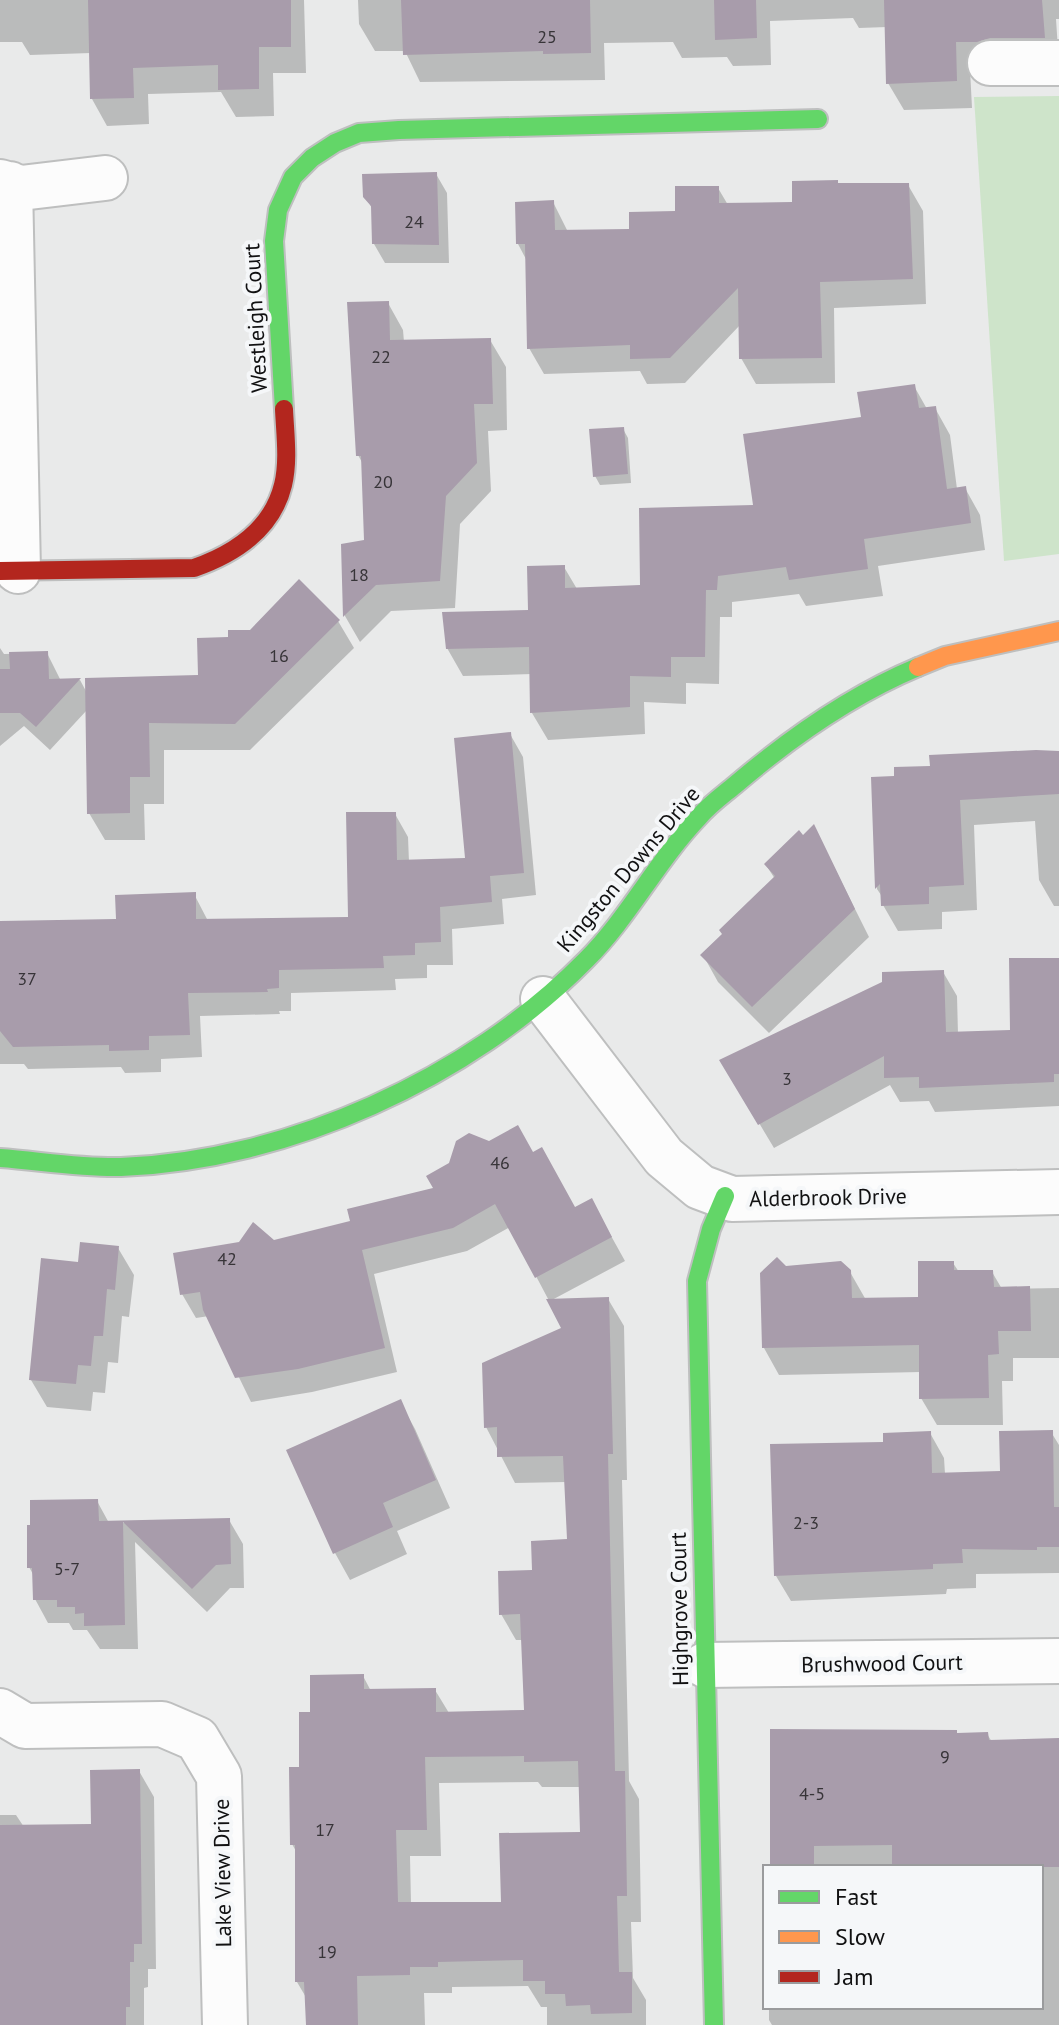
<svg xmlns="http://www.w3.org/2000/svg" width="1059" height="2025" font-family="'PT Sans',sans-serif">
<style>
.green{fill:#cee4ca}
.shadow{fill:#0003;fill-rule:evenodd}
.building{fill:#a89cab;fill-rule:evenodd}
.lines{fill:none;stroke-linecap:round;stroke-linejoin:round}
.street-casing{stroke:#bebfbf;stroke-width:48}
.fast-casing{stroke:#bebfbf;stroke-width:22}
.slow-casing{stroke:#bebfbf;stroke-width:22}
.jam-casing{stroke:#bebfbf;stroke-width:22}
.street{stroke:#fcfcfc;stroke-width:44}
.fast{stroke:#63d668;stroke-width:18}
.slow{stroke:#ff974d;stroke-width:18}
.jam{stroke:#b3261e;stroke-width:18}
.labels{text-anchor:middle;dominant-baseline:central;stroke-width:8;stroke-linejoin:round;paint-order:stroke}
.number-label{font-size:18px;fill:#373438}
.street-label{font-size:22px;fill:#111112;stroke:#f5f7f9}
</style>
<rect width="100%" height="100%" fill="#e9eaea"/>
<!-- green -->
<path class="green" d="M1059,96V554L1004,561L974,97Z"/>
<!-- shadow -->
<path class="shadow" d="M0,0H304L306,73H273L274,116L236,117L221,92L148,94L149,124L107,126L92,99L91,53L30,55L22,42H0Z
M358,0H1059V19H1056L1059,65L970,69L972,108L904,110L888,83L887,27L859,28L853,18L770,21L771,65L733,66L727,57L682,58L673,42L604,43L605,80L420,82L405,51H375L359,24Z
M436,174L447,193L449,263H385L374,244L373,210L365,196Z
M839,185H908L923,211L926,304L834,308L835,383L756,384L741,358L740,325L685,383L647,384L640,371L544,374L529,348L527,261L518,244L553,202L568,232L631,231L677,213L718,188L728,205L795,204Z
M388,303L403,330L404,342L490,340L506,367L507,430L488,431L491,491L460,524L455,608L391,611L360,642L345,616L344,546L366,542L364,466L358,455Z
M914,386L927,409L935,408L950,435L957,489L965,488L980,515L985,550L878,566L883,596L806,606L799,594L732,602V617H720L719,684L686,683V704L644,702L645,734L548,740L532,713V674L463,676L447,648L530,612L564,567L577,589L643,587L756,507L863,419Z
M623,429L628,438L631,483L600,485L595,476Z
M338,621L354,648L250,750H164V804H144L145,840H105L89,813L87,710L50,750L24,726L0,746V648L4,654L47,653L61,681L80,680L87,693L200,677L230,639L250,632Z
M510,734L523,757L536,895L502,899L504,924L452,929L453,965H427V978L395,979L396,990L291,993V1011H279L280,1014L200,1016L202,1057L161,1059V1072L125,1073L121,1067L28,1069L24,1064H0V923L118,921L194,894L208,921L350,919L395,814L408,837L409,862L467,860Z
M1059,753V906H1054L1039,880L1035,821L974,825L977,910L942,912V929L898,931L883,905V898L877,889L873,779L896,778L932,768Z
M814,827L869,937L769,1033L718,982L703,955L775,879L766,865Z
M1059,960V1106L935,1112L929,1101L900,1102L890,1085L774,1148L722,1061L943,972L957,996L958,1034L1012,1032Z
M532,1154L575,1209L605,1225L625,1261L550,1301L608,1299L624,1326L627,1480H622L629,1781L639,1799L641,1922H631L633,1978L646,2000V2025H547V2007H541L528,1986L452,1987V1993H424L425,2025H308L307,1999L297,1982V1853L292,1844L301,1769L312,1714L363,1676L371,1691L435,1690L449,1713L526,1712L523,1640H516L501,1614L534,1572L569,1541L566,1482L515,1483L486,1427L564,1329L510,1227L467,1251L374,1274L397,1372L312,1392L251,1402L209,1316L196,1318L182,1294L273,1242L353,1223ZM538,1782L542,1787H581L582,1834L503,1904H411L410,1856H441L439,1783Z
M118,1248L134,1275L129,1317L122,1316L118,1363L108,1362L105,1393L93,1392L91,1411L47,1407L31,1380L80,1264Z
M953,1263L959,1272H992L1002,1289L1059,1288V1358H1013V1381H1002L1003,1425H937L921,1398V1372L779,1375L764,1348L785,1268L850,1272L866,1300L920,1299Z
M400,1402L415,1429L450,1508L397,1531L407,1554L350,1580L335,1553Z
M1051,1432L1059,1445V1573L976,1574V1588L947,1589L946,1594L791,1601L776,1576L885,1444L930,1433L944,1458L945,1474L1002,1473Z
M97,1501L109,1523L229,1520L243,1544L244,1588H230L207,1612L135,1542L138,1649H100L87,1630H73L69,1623H48L35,1599L34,1576L29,1567Z
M987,1734L992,1742L1059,1740V2025H772L769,2020V2007H1041V1867H772L957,1735Z
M139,1771L154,1797L156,1969H148V1987L144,1988V2025H0V1815H16L24,1827L93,1826Z"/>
<!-- building -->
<path class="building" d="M88,0H291V47H259V89L218,90V65L133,68L134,98L90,99Z
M401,0H590L591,53L543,54V51L403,55Z
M714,0H756L757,38L715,40Z
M884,0H1042L1045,38H990L977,42H956L957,81L886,84Z
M437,172L439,245L372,244L371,206L363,197L362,174Z
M838,180V183H909L913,279L820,282L822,358L739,359L738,288L670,358L630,359V345L527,349L525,244H516L515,202L554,200L555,230L629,229V212L675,211V186H719V203L792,202V181Z
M389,301L390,340L491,338L493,404H474L477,463L446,496L440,581L376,585L343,617L341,544L364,540L361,456H356L347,302Z
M915,384L919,408L936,406L947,489L966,486L971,523L864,539L868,569L789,580L786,567L718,576L717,590H706L705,657H671V677L630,676V707L530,713L529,647L446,649L442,612L528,610L527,566L565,565V588L640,585L639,508L753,505L743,434L861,417L857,392Z
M624,427L628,474L593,477L589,429Z
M299,579L340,620L235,724L149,723L150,777H130V813L87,814L85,678L198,675L197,638L228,637V630H250Z
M48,651L49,679L81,678L36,727L20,713H0V669H10L9,652Z
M511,732L524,873L490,876L492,902L440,907L441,942L415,943V955L383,956L384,968L279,970V988L267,989L268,992L188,993L190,1035L149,1036V1050L109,1051V1045L13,1047L0,1031V921L116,919L115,895L196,892V919L348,917L346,812H396L397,860L465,858L454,738Z
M1036,750L1059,751V794L960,800L964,885L929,887V904L881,906L880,884L875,889L871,777L894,776V767L930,766L929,755Z
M814,824L855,909L752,1007L700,955L722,934L719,930L775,876L764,864L799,830L803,835Z
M1009,958H1059V1074H1054V1082L919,1088V1077L884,1078V1056L758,1125L719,1060L882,982V972L944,970L946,1032L1010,1030Z
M518,1125L533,1152L542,1147L575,1207L592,1198L612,1237L535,1278L495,1204L453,1228L362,1250L385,1348L298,1369L235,1378L203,1310L200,1292L180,1295L173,1253L239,1242L253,1222L274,1240L350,1221L347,1209L433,1188L426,1176L449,1163L456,1141L469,1133L489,1141Z
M80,1242L119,1246L115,1290L107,1289L103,1336H94L91,1366L78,1365L76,1384L29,1380L41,1258L78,1262Z
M777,1257L786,1266L841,1261L851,1270L852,1298L918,1297V1261H954V1270H993L994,1287L1030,1286L1031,1331H998L999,1354L988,1355L989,1398L919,1399V1345L762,1348L760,1273Z
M609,1297L613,1454H608L615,1771H625L627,1896H617L619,1972H632V2013L591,2014L590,2005L566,2006L565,1994H545V1981H523V1960L438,1962V1967H410V1975L357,1976L358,2025H306L304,1982H295V1845H290L289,1767H299V1712H310V1675L364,1674V1689L436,1688V1712L524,1710L520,1614L499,1615L498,1571L532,1570L531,1541L567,1539L563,1456L497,1457V1427L484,1428L482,1363L561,1328L546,1299ZM524,1756V1762L578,1761L580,1832L499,1833L501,1902H398L396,1830H427L425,1757Z
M401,1399L436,1480L383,1503L393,1527L333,1554L286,1450Z
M1053,1430L1054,1507H1059V1547H1037V1550L962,1549L963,1563L933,1564V1569L774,1576L770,1444L883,1442V1433L931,1431L932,1473L1000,1471L999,1431Z
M98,1499L99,1521L230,1518L231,1564L216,1565L192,1589L123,1522L125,1625L84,1626V1613L75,1614V1607H57V1600H33L32,1568H27V1525H30V1500Z
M770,1729L957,1730V1733L988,1732L989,1740L1059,1738V1867H892V1845L814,1846V1867H770Z
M140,1769L142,1944H134V1962H130V2007H126V2025H0V1825L91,1824L90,1770Z"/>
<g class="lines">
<!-- street casing -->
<g class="street-casing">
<path id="street" d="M990,63H1059
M0,182L21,188L105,178
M10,184L18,571
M543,999L664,1157L700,1187L732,1199L1059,1192
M705,1665L1059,1661
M0,1711L25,1726L162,1724L197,1739L219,1776L225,2025"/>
</g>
<!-- fast casing -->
<g class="fast-casing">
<path id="fast" d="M284,409L274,241L278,210L293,177L312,158L335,143L359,133L399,130L818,119
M0,1158C40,1161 81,1168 121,1167C287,1161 470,1078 586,960C629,917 657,861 699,817C709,805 723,795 735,785C790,738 851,695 918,667
M714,2025L697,1281L711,1229L725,1196"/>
</g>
<!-- slow casing -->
<g class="slow-casing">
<path id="slow" d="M918,667L945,656L1059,631"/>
</g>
<!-- jam casing -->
<g class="jam-casing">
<path id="jam" d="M0,571L194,568C234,554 272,530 283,485C289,461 285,433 284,409"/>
</g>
<!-- street -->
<use href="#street" class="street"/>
<!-- fast -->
<use href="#fast" class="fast"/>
<!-- slow -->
<use href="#slow" class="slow"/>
<!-- jam -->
<use href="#jam" class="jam"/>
</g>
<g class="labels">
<!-- number labels -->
<g class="number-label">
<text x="547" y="36">25</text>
<text x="414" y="221">24</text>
<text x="381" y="356">22</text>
<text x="383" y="481">20</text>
<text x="359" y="574">18</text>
<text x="279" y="655">16</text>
<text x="27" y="978">37</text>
<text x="787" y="1078">3</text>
<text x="500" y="1162">46</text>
<text x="227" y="1258">42</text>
<text x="806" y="1522">2-3</text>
<text x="67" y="1568">5-7</text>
<text x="945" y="1756">9</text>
<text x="812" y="1793">4-5</text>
<text x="325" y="1829">17</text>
<text x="327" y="1951">19</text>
</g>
<!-- street labels -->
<g class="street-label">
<text transform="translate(255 318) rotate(-93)">Westleigh Court</text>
<text transform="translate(628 869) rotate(-50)">Kingston Downs Drive</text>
<text transform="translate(828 1197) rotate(-1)">Alderbrook Drive</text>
<text transform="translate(679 1609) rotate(-91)">Highgrove Court</text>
<text transform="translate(882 1663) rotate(-1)">Brushwood Court</text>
<text transform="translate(222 1873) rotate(-91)">Lake View Drive</text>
</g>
</g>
<!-- legend -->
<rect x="763" y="1865" width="280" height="144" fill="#f5f7f9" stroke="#9a9b9d" stroke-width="2"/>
<rect x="779" y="1891" width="40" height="12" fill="#63d668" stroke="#9a9b9d" stroke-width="2"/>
<text x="835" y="1905" font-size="24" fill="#111112">Fast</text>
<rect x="779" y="1931" width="40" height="12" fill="#ff974d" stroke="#9a9b9d" stroke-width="2"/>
<text x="835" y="1945" font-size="24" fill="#111112">Slow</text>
<rect x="779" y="1971" width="40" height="12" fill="#b3261e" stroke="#9a9b9d" stroke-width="2"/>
<text x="835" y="1985" font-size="24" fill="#111112">Jam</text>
</svg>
